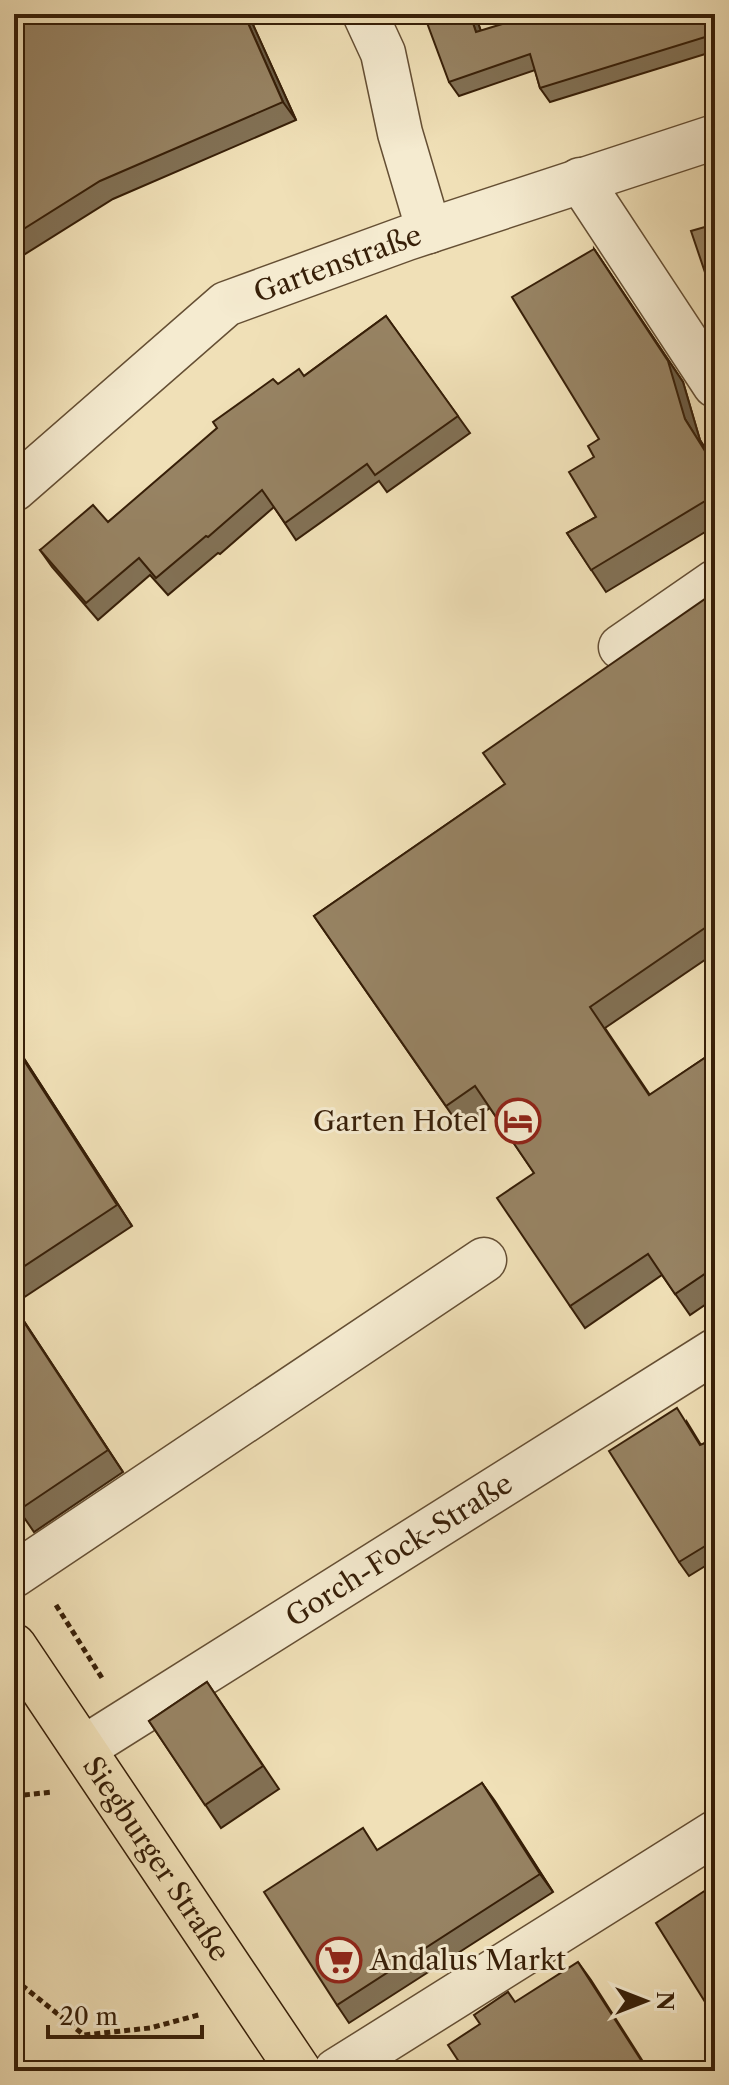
<svg xmlns="http://www.w3.org/2000/svg" width="729" height="2085" font-family="'Libre Caslon Text',serif">
<style>
.lines{fill:none;stroke-linecap:round;stroke-linejoin:round}
.minor-casing{stroke:#654f34;stroke-width:47}
.major-casing{stroke:#371f08;stroke-width:47}
.path{stroke:#371f08;stroke-width:5;stroke-dasharray:6 4;stroke-linecap:butt}
.minor{stroke:#f5ebd0;stroke-width:44}
.major{stroke:#f0e0b7;stroke-width:44}
.wall{fill:#827155;stroke:#371f08;stroke-width:2}
.shaded-wall{fill:#6a5c45;stroke:#371f08;stroke-width:2}
.building{fill:#978363;stroke:#371f08;stroke-width:2}
.labels{text-anchor:middle;dominant-baseline:central;stroke-width:6;stroke-linejoin:round;paint-order:stroke}
.street-label{font-size:28px;fill:#371f08;stroke:#f5ebd0}
.poi-label{font-size:28px;fill:#371f08;stroke:#f5ebd0;text-anchor:end}
</style>
<rect width="100%" height="100%" fill="#f0e0b7"/>
<filter id="stains"><feTurbulence type="fractalNoise" baseFrequency=".0025" numOctaves="4"/><feColorMatrix values="0 0 0 0 .2 0 0 0 0 .09 0 0 0 0 .02 0 0 0 .5 -.17"/></filter>
<radialGradient id="worn" r=".72"><stop offset=".6" stop-color="#630" stop-opacity="0"/><stop offset="1" stop-color="#630" stop-opacity=".3"/></radialGradient>
<g class="lines">
<!-- minor casing -->
<g class="minor-casing">
<g id="minor">
<path d="M365,14L383,53L400,133L429,231"/>
<path d="M580,180L715,385"/>
<path id="s1" d="M14,489L226,304L407,238L715,137"/>
<path d="M621,647L715,582"/>
<path d="M14,1575L484,1260"/>
<path id="s2" d="M84,1748L715,1351"/>
<path d="M336,2071L715,1833"/>
</g>
</g>
<!-- major casing -->
<g class="major-casing">
<g id="major">
<path id="s3" d="M14,1646L299,2071"/>
</g>
</g>
<!-- path -->
<path class="path" d="M56,1605L102,1678
M14,1796L53,1792
M14,1979L84,2035L150,2028L202,2014
M14,2005L25,1987"/>
<!-- minor -->
<use href="#minor" class="minor"/>
<!-- major -->
<use href="#major" class="major"/>
</g>
<!-- wall -->
<path class="wall" d="M14,14H260L250,18L296,120L113,199L14,261Z
M715,14V51L550,102L540,88L535,70L459,96L449,82L477,20L481,31Z
M594,249L683,382L700,440L715,464V526L606,592L567,533L596,517L594,457L599,439Z
M386,316L470,433L387,492L379,481L296,540L274,507L220,554L218,553L168,595L150,575L98,620L52,567L40,550L108,522L278,384L304,376Z
M715,592V953L605,1028L650,1095L715,1051V1298L690,1315L662,1275L585,1328L570,1306L534,1173L490,1108L461,1128L314,916L505,784Z
M14,733L23,746L14,754Z
M14,1043L132,1226L14,1304Z
M14,1306L123,1472L34,1532L14,1503Z
M687,1422L701,1445L705,1443L715,1457V1560L689,1576L679,1562Z
M207,1682L279,1789L221,1828L149,1721Z
M482,1783L553,1892L349,2023L337,2005Z"/>
<!-- shaded-wall -->
<path class="shaded-wall" d="M244,14H247L250,18L296,120L283,102Z
M470,14H473L477,20L486,46L476,32Z
M594,249L683,382L700,440L715,464V467L685,419Z
M14,1043L132,1226L14,1045Z
M14,1306L123,1472L14,1307Z
M482,1783L495,1801L553,1892L540,1874Z
M578,1962L591,1980L649,2071H648Z"/>
<!-- building -->
<path class="building" d="M14,14H244L283,102L100,181L14,235Z
M443,14H470L476,32L535,14H715V34L540,88L530,54L449,82L426,20Z
M715,224V302L691,231Z
M594,249L668,361L685,419L715,467V495L591,570L567,533L596,517L569,472L594,457L588,446L599,439L512,297Z
M386,316L458,416L375,475L367,464L285,523L262,490L208,537L206,536L156,578L139,558L86,603L40,550L93,505L108,522L217,428L213,422L273,379L278,384L299,369L304,376Z
M715,592V921L590,1007L649,1095L715,1051V1267L675,1294L648,1254L570,1306L497,1198L534,1173L475,1086L446,1106L314,916L505,784L483,753Z
M14,1045L117,1205L14,1273Z
M14,1307L108,1450L19,1510L14,1503Z
M677,1408L700,1445L705,1443L715,1459V1540L679,1562L609,1451Z
M207,1682L263,1766L205,1805L149,1721Z
M482,1783L540,1874L337,2005L264,1892L363,1828L377,1850Z
M715,1884V2018L656,1923Z
M578,1962L648,2071H465L448,2045L480,2024L474,2015L508,1992L515,2002Z
M226,2066L227,2071H202Z"/>
<!-- icons -->
<defs>
<g id="hotel-ring" transform="scale(2.3)"><circle r="9.5" fill="#f5ebd0" stroke="#8f2418" stroke-width="1.5"/><path d="M-6-4.5h1.5V1H6V5H4.5V3h-9V5H-6ZM-4 0a1.8 1.8 0 1 1 3.6 0ZM.5 0V-2.5h3Q6-2.5 6 0Z" fill="#8f2418"/></g>
<g id="supermarket-ring" transform="scale(2.3)"><circle r="9.5" fill="#f5ebd0" stroke="#8f2418" stroke-width="1.5"/><path d="M-6-5.5h2.5l.6 2H6L4.5 2H-2.5L-4.4-4H-6ZM-1.5 3.2a1.3 1.3 0 1 0 .1 0ZM3 3.2a1.3 1.3 0 1 0 .1 0Z" fill="#8f2418"/></g>
</defs>
<g fill-rule="evenodd">
<use href="#hotel-ring" x="518" y="1121"/>
<use href="#supermarket-ring" x="339" y="1960"/>
</g>
<g class="labels">
<!-- street labels -->
<g class="street-label">
<text stroke="none"><textPath href="#s1" startOffset="400">Gartenstraße</textPath></text>
<text stroke="none"><textPath href="#s2" startOffset="372">Gorch-Fock-Straße</textPath></text>
<text stroke="none"><textPath href="#s3" startOffset="256">Siegburger Straße</textPath></text>
</g>
<!-- poi labels -->
<g class="poi-label">
<text x="487" y="1121">Garten Hotel</text>
<text x="370" y="1960" text-anchor="start">Andalus Markt</text>
</g>
</g>
<!-- margin -->
<rect width="729" height="2085" fill="none" stroke="#f0e0b7" stroke-width="48"/>
<rect x="16" y="16" width="697" height="2053" fill="none" stroke="#371f08" stroke-width="4"/>
<rect x="24" y="24" width="681" height="2037" fill="none" stroke="#371f08" stroke-width="2"/>
<!-- north arrow -->
<g transform="translate(645 2001) rotate(90)" stroke="#f5ebd0" stroke-width="6" paint-order="stroke">
<path d="M0-6L14 30L0 20L-14 30Z" fill="#371f08"/>
<text y="-12" font-size="22" font-weight="bold" text-anchor="middle" fill="#371f08">N</text>
</g>
<!-- scale -->
<path d="M48 2025v12h154v-12" fill="none" stroke="#371f08" stroke-width="4"/>
<text x="60" y="2025" font-size="24" fill="#371f08" stroke="#f5ebd0" stroke-width="6" paint-order="stroke">20 m</text>
<rect width="100%" height="100%" filter="url(#stains)"/>
<rect width="100%" height="100%" fill="url(#worn)"/>
</svg>
